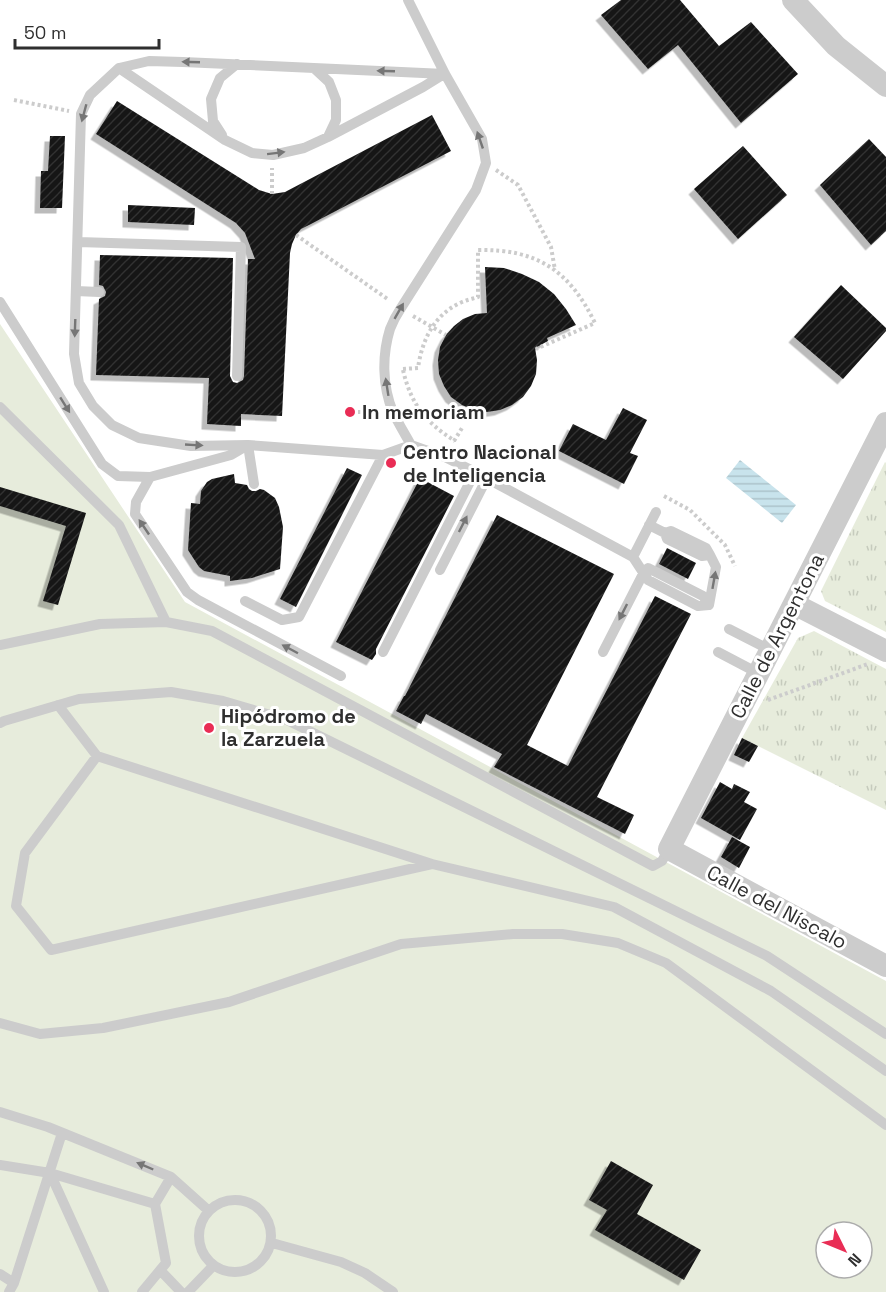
<svg xmlns="http://www.w3.org/2000/svg" width="886" height="1292" font-family="'Space Grotesk',sans-serif">
<style>
.grass{fill:url(#grass-tufts)}
.pitch{fill:#e7ecdc;fill-rule:evenodd}
.water{fill:url(#water-rules)}
.building{fill:url(#building-hatch);filter:url(#shadow)}
.lines{fill:none;stroke-linecap:round;stroke-linejoin:round}
.path{stroke:#ccc;stroke-width:4;stroke-dasharray:3 3;stroke-linecap:butt}
.service{stroke:#ccc;stroke-width:10}
.minor{stroke:#ccc;stroke-width:22}
.oneway{fill:#767676}
.poi-dot{fill:#e92d55;stroke:#fff;stroke-width:2}
.labels{text-anchor:middle;dominant-baseline:central;stroke-width:6;stroke-linejoin:round;paint-order:stroke}
.poi-label{font-size:20px;font-weight:bold;fill:#2f2f2f;stroke:#fff;text-anchor:start}
.street-label{font-size:20px;fill:#2f2f2f;stroke:#fff}
</style>
<defs>
<pattern id="grass-tufts" width="24" height="20" patternUnits="userSpaceOnUse" patternTransform="scale(1.5)"><rect width="24" height="20" fill="#e7ecdc"/><path d="M3 7l-1-3M5 7V3M7 7l1-3M15 17l-1-3M17 17v-4M19 17l1-3" fill="none" stroke="#c6cbbd"/></pattern>
<pattern id="water-rules" width="6" height="5" patternUnits="userSpaceOnUse" patternTransform="scale(1.5)"><rect width="6" height="5" fill="#c8e3ec"/><path d="M0 2.5h6" fill="none" stroke="#acc3cb"/></pattern>
<pattern id="building-hatch" width="6" height="6" patternUnits="userSpaceOnUse" patternTransform="scale(1.5)"><rect width="6" height="6" fill="#161616"/><path d="M-1 1l2-2M0 6l6-6M5 7l2-2" fill="none" stroke="#303030"/></pattern>
<filter id="shadow"><feDropShadow dx="-5.5" dy="5.5" stdDeviation="0" flood-color="#0004"/></filter>
</defs>
<rect width="100%" height="100%" fill="#fff"/>
<!-- grass -->
<path class="grass" d="M885,462L886,463V632L825,601L821,591Z
M814,631L886,669V810L742,738L798,638Z"/>
<!-- pitch -->
<path class="pitch" d="M0,324L185,602L886,981V1292H0ZM826,1232H862V1268H826Z"/>
<!-- water -->
<path class="water" d="M740,460L796,505L782,523L726,478Z"/>
<!-- building -->
<path class="building" d="M621,0H680L719,46L751,22L798,74L741,123L678,45L648,69L601,15Z
M117,101L259,190L272,194L285,192L432,115L451,151L309,225L301,229L296,235L292,244L290,253L282,416L241,414V426L207,424L209,378L96,375L99,299L105,296L106,292L103,286L99,285L100,255L233,258L230,376L233,382L237,383L243,380L244,376L248,259H255L245,233L236,223L96,134Z
M50,136H65L62,208H40L41,171H48Z
M869,139L886,157V231L871,245L820,185Z
M743,146L787,195L738,239L694,189Z
M128,205L195,208L194,225L128,222Z
M485,267L504,268L522,274L539,282L554,294L566,309L576,325L547,338L548,341L535,348L537,360L536,374L531,386L523,397L512,405L500,410L487,412L474,410L462,405L451,397L444,386L439,374L438,360L440,347L446,335L454,326L463,319L475,314L487,313Z
M841,285L886,328V331L843,379L794,337Z
M623,408L647,420L630,453L638,456L624,484L559,451L573,424L606,440Z
M347,468L362,475L296,607L280,599Z
M234,474L235,483L247,485L249,489L252,491H256L260,489L264,490L275,498L279,507L283,527L280,569L252,578L230,581V576L204,571L199,567L188,550L191,503L200,504L201,491L207,482L212,479Z
M420,478L454,496L376,649V654L372,660L336,642Z
M0,487L86,513L58,605L43,601L66,526L0,506Z
M497,515L614,574L527,745L568,766L655,596L691,614L597,797L634,815L625,834L494,767L502,754L426,714L421,724L396,711L404,696H405Z
M667,548L696,563L688,579L659,564Z
M742,738L758,746L749,762L734,755Z
M720,782L732,789L734,784L750,792L744,802L757,809L740,840L701,818Z
M732,837L750,847L739,868L721,857Z
M611,1161L653,1185L637,1214L701,1250L684,1280L595,1230L607,1210L589,1200Z"/>
<g class="lines">
<!-- path -->
<path class="path" d="M14,100L69,111
M496,170L518,185L551,247L555,270
M272,194V168
M296,235L389,300
M413,316L446,335
M403,369L418,368C422,340 434,315 460,303C466,300 472,299 478,297V250C537,249 569,270 595,323L536,349
M403,370C411,404 425,422 455,441
M352,412H379
M454,441L462,428
M664,496L690,510L725,545L735,566
M768,700L868,664"/>
<!-- service -->
<path class="service" d="M408,0L445,74L482,139L486,163L476,190L401,308C397,314 393,321 390,329C382,355 382,386 393,412C398,423 405,434 411,445
M119,68L225,140L252,153L273,155L304,148L328,137L423,87L444,74
M315,69L329,82L336,100V120L328,137
M445,74L183,62L149,61L119,68L90,95L81,114L74,354L79,383L93,406L112,425L139,438L191,446L248,445L383,455L411,445L445,457L475,472L633,557L648,580L698,606L709,605
M222,135L213,121L211,99L220,78L237,64
M78,242L241,247L237,376
M76,291L99,292
M0,302L102,464L118,476L150,477L231,455L248,445L254,484
M0,407L119,525L166,622
M150,477L136,502L135,514L187,592L198,600L341,676
M649,525L665,533L671,531L706,548L710,555L716,567L709,605
M665,533L667,539L702,556L710,555
M633,557L656,512
M440,570L487,478
M245,601L282,620L299,617L383,455
M729,629L770,650
M0,645L100,624L166,622L212,631L653,866L662,861L669,849
M383,652L475,472
M603,652L644,572L648,568L703,596L709,605
M718,652L758,673
M58,705L97,756L25,853L16,906L51,950L432,864L614,907L771,991L886,1071
M0,723L4,721L79,699L171,692L223,701L287,720L767,956L886,1034
M97,756L432,864
M0,1023L40,1034L103,1028L229,1002L401,944L513,934H562L618,943L666,963L886,1125
M0,1112L48,1127L171,1177L209,1211
M0,1165L50,1173L104,1292
M50,1173L155,1204L166,1263L142,1292
M199 1236a36 36 0 1 1 72 0a36 36 0 1 1-72 0Z
M155,1204L171,1177
M272,1243L341,1262L365,1273L393,1292
M160,1270L181,1292
M0,1274L14,1283L9,1292
M14,1283L62,1133
M188,1292L213,1266"/>
<!-- minor -->
<path class="minor" d="M793,0L836,46L886,86
M886,423L669,849L886,966
M794,604L886,651"/>
</g>
<!-- one-way arrows -->
<defs><path id="oneway-solid" d="M-6-.8H1V-3.2L6.5 0L1 3.2V.8H-6Z" transform="scale(1.5)"/></defs>
<g class="oneway">
<use href="#oneway-solid" transform="translate(191 62) rotate(-178)"/>
<use href="#oneway-solid" transform="translate(386 71) rotate(-178)"/>
<use href="#oneway-solid" transform="translate(84 113) rotate(105)"/>
<use href="#oneway-solid" transform="translate(480 140) rotate(-109)"/>
<use href="#oneway-solid" transform="translate(276 153) rotate(-7)"/>
<use href="#oneway-solid" transform="translate(399 311) rotate(-60)"/>
<use href="#oneway-solid" transform="translate(75 328) rotate(92)"/>
<use href="#oneway-solid" transform="translate(387 387) rotate(-99)"/>
<use href="#oneway-solid" transform="translate(65 405) rotate(58)"/>
<use href="#oneway-solid" transform="translate(194 445) rotate(3)"/>
<use href="#oneway-solid" transform="translate(463 524) rotate(-63)"/>
<use href="#oneway-solid" transform="translate(144 527) rotate(-124)"/>
<use href="#oneway-solid" transform="translate(714 580) rotate(-80)"/>
<use href="#oneway-solid" transform="translate(623 612) rotate(117)"/>
<use href="#oneway-solid" transform="translate(290 649) rotate(-152)"/>
<use href="#oneway-solid" transform="translate(145 1166) rotate(-157)"/>
</g>
<!-- markers -->
<g class="poi-dot">
<circle cx="350" cy="412" r="6"/>
<circle cx="391" cy="463" r="6"/>
<circle cx="209" cy="728" r="6"/>
</g>
<g class="labels">
<!-- poi labels -->
<g class="poi-label">
<text x="362" y="412">In memoriam</text>
<text x="403" y="452">Centro Nacional<tspan x="403" dy="23">de Inteligencia</tspan></text>
<text x="221" y="716">Hipódromo de<tspan x="221" dy="23">la Zarzuela</tspan></text>
</g>
<!-- street labels -->
<g class="street-label">
<text transform="translate(777 636) rotate(-63)">Calle de Argentona</text>
<text transform="translate(777 907) rotate(28)">Calle del Níscalo</text>
</g>
</g>
<!-- north arrow -->
<g transform="translate(844 1250) rotate(133)"><circle r="28" fill="#ffffff" stroke="#acacac" stroke-width="1.5"/>
<path d="M0-4.5L10 22L0 15L-10 22Z" fill="#e92d55"/>
<text y="-9" font-size="16" font-weight="bold" text-anchor="middle" fill="#2f2f2f">N</text>
</g>
<!-- scale -->
<path d="M15 39v9h144v-9" fill="none" stroke="#2f2f2f" stroke-width="3"/>
<text x="24" y="39" font-size="18" fill="#2f2f2f" stroke="#ffffff" stroke-width="4.5" paint-order="stroke">50 m</text>
</svg>
